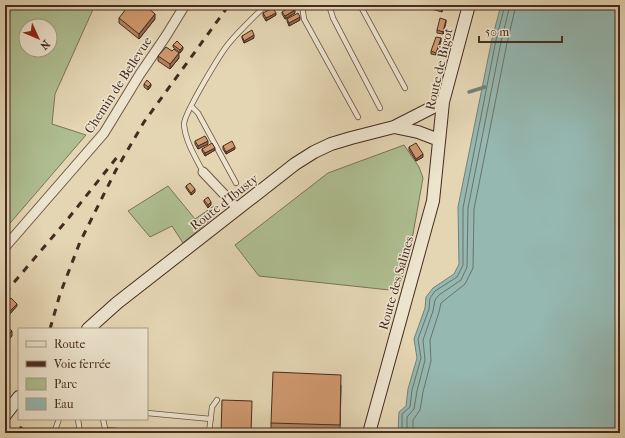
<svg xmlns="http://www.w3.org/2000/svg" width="625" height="438" font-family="'IM FELL French Canon',serif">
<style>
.green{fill:#aebe91;stroke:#7a7458;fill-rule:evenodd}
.water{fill:#95b8b1;stroke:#758077}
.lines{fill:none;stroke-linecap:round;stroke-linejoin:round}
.shore{stroke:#6d7268;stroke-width:1}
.stream{stroke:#758077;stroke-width:3.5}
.lane-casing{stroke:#6d5645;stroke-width:6}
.street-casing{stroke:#6d5645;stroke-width:11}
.secondary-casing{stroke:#452b20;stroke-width:14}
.lane{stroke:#ede4ce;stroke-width:4.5}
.street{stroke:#ede4ce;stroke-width:9}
.secondary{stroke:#ede4ce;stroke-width:12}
.rail{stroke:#452b20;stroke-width:3;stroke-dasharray:7 7;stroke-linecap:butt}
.wall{fill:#b48460;stroke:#452b20}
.shaded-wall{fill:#926b4e;stroke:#452b20}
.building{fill:#d19970;stroke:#452b20}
.labels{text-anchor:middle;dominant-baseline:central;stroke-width:3;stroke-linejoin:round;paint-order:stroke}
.street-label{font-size:13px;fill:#452b20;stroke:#ede4ce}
</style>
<rect width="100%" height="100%" fill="#e4d5b3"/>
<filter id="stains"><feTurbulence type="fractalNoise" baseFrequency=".005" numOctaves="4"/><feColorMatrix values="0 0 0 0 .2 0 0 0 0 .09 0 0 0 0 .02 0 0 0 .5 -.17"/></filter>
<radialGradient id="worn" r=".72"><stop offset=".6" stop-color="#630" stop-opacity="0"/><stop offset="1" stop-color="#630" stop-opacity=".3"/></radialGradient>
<!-- green -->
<path class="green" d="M5,5H95L55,94L52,124L86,135L5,229ZM26,26H50V50H26Z
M404,145L419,167L423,178L413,234L399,291L259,276L235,245L328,173Z
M168,186L195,219L214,206L219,212L183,243L172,226L150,237L128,211Z"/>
<!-- water -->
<path class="water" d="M501,5H620V433H398L399,412L406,406L408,389L417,358L414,339L425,308L426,297L433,288L454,274L459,264L458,207L492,39Z"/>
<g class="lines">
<!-- shore -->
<path class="shore" d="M402,433V414L410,407L412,390L421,358L418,339L429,309L430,298L435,291L457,277L463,265V208L496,40L505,5
M407,433V417L414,409L417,391L425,360L423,340L433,311L435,300L439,295L461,280L467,267L468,208L501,42L510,5
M413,433V420L420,410L423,392L431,361L430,340L439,312L441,303L465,284L473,268L474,209L507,43L516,5"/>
<!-- stream -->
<path class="stream" d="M469,92L485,87"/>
<!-- lane casing -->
<g class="lane-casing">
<path id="lane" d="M302,5L304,19L358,117
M329,5L333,18L380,108
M360,5L405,88
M263,8L280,5
M191,106L198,113L236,183
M203,172C196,158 185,141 184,124C184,114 221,52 230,42C241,29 254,17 266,5
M147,413L211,419
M78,419L80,433
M103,419L106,433
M105,430L145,433
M54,433L59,419
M209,433L212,407L217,400"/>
</g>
<!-- street casing -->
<g class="street-casing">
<path id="street" d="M203,172L238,209
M5,247L104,133L140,74L166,36L185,5"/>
</g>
<!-- secondary casing -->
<g class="secondary-casing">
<path id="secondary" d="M394,127L418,132L439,140
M88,329L117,303L295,164L314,152L331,144L351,138L394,127L443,102
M5,415L19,397
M369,433L433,201L443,102L469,5"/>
</g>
<!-- lane -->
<use href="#lane" class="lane"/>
<!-- street -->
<use href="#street" class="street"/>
<!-- secondary -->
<use href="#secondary" class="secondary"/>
<!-- rail -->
<path class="rail" d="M5,293L67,220L118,156
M50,329L60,294L80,242L116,170L144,122L229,5
M19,433L24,419"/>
</g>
<!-- wall -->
<path class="wall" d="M418,5H444L442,12Z
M282,12L295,13L285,19L282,14Z
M263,13L276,15L266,21L263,16Z
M119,18L155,19L139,39L119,23Z
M287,19L300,20L289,26L287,21Z
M446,22L443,34L437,33V30Z
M242,36L254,38L244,43L242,38Z
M441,41L436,55L431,54V51Z
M173,45L183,49L180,53L173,47Z
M158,56L179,58L170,69L158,61Z
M144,84L151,86L148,90L144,87Z
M195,141L208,144L198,149L195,144Z
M223,146L235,149L226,154L223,149Z
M409,147L423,157L416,161L409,150Z
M202,149L215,150L205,156L202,151Z
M186,186L195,192L191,195L186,188Z
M204,200L211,205L208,208L204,202Z
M5,305L17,306L8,316L5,313Z
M341,385L340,433H271V423Z"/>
<!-- shaded-wall -->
<path class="shaded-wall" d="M443,5H444L442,12V7Z
M295,10V13L285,19V16Z
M276,13V15L266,21V18Z
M155,14V19L139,39V34Z
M300,17V20L289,26V23Z
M446,20V22L443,34V32Z
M254,35V38L244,43V41Z
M441,38V41L436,55V53Z
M183,47V49L180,53V50Z
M179,53V58L170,69V64Z
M151,84V86L148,90V87Z
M208,141V144L198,149V146Z
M235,147V149L226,154V152Z
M215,148V150L205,156V153Z
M423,154V157L416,161V159Z
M195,189V192L191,195V193Z
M211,202V205L208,208V205Z
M17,304V306L8,316V313Z
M12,331V336L5,344V338Z"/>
<!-- building -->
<path class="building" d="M129,5H145L155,14L139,34L119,18Z
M436,5H443L442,7Z
M292,6L295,10L285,16L282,12Z
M273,8L276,13L266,18L263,13Z
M298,13L300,17L289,23L287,19Z
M440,18L446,20L443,32L437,30Z
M252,30L254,35L244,41L242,36Z
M436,37L441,38L436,53L431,51Z
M177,41L183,47L180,50L173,45Z
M166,47L172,51L174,49L179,53L170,64L158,56Z
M147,80L151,84L148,87L144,84Z
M205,136L208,141L198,146L195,141Z
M232,141L235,147L226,152L223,146Z
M212,143L215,148L205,153L202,149Z
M416,143L423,154L416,159L409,147Z
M190,183L195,189L191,193L186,186Z
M208,197L211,202L208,205L204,200Z
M11,298L17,304L8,313L5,311V305Z
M5,325L12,331L5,338Z
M273,372L341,375L340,425L271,423Z
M222,400L252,401L251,433H221Z"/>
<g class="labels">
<!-- street labels -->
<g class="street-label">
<text transform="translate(439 69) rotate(-77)">Route de Bigot</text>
<text transform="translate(118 85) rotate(-57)">Chemin de Bellevue</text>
<text transform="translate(224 202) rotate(-38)">Route d'Ibusty</text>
<text transform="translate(396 283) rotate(-74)">Route des Salines</text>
</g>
</g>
<!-- margin -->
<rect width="625" height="438" fill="none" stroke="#e4d5b3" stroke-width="20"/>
<rect x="6" y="6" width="613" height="426" fill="none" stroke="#452b20" stroke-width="2"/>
<rect x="10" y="10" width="605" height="418" fill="none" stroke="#452b20"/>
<!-- legend -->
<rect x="18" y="328" width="130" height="92" fill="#ede4ce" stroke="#aa9a88"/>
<rect x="26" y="341" width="20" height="6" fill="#ede4ce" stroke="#aa9a88"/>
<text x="54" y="348" font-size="12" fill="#452b20">Route</text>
<rect x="26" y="361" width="20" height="6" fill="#452b20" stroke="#aa9a88"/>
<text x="54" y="368" font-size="12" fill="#452b20">Voie ferrée</text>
<rect x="26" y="378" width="20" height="12" fill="#aebe91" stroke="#aa9a88"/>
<text x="54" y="388" font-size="12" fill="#452b20">Parc</text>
<rect x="26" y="398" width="20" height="12" fill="#95b8b1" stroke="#aa9a88"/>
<text x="54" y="408" font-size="12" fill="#452b20">Eau</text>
<!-- north arrow -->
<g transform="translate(38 38) rotate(134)"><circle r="19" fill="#ede4ce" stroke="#aa9a88"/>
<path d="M0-3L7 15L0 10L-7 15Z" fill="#8f2418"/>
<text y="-6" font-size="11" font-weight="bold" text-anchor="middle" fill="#452b20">N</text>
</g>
<!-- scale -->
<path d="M479 36v6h83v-6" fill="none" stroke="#452b20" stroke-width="2"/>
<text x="485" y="36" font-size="12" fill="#452b20" stroke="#ede4ce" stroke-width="3" paint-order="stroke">50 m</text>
<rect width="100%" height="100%" filter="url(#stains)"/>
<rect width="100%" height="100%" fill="url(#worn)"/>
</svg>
